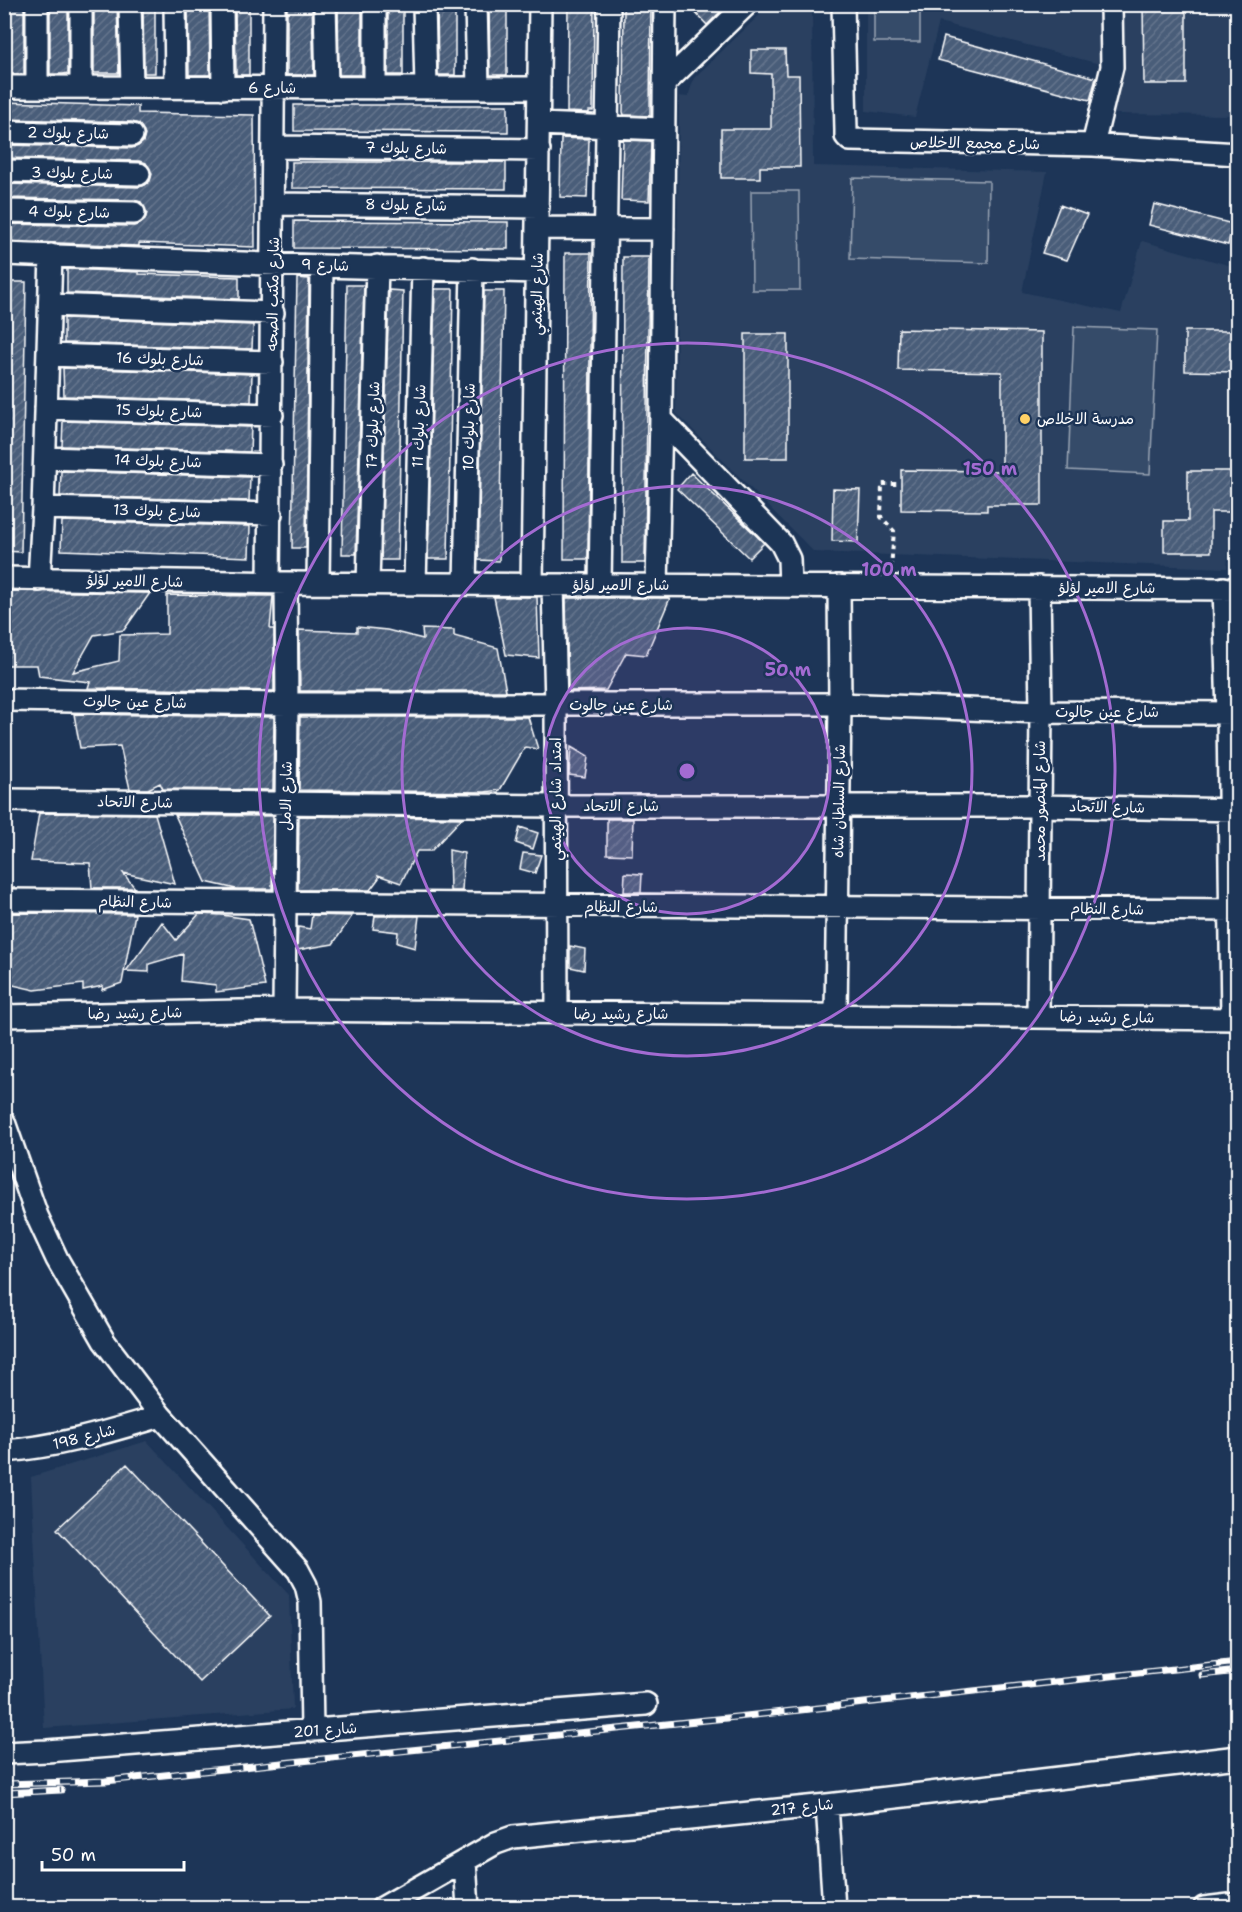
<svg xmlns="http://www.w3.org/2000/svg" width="1242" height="1912" font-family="'Shantell Sans','Playpen Sans Arabic',sans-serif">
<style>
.built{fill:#2a4161}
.garden{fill:#364b69;stroke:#9aa5b4;stroke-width:1.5}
.building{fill:url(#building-hatch);stroke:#fff;stroke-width:1.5}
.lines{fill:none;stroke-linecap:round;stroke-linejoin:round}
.minor-casing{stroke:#fff;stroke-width:26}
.path{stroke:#fff;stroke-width:4;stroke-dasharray:4.5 4.5;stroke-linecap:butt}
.minor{stroke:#1d3557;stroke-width:21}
.rail-casing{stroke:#fff;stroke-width:7}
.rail{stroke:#1d3557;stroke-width:4.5;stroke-dasharray:14;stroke-linecap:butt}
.ring{fill:none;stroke:#a36bd2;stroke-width:3}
.poi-dot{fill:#ffd166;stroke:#1d3557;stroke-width:2}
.labels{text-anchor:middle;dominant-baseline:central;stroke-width:5;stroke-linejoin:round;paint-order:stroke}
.street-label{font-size:15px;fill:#fff;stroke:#1d3557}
.poi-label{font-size:15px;fill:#fff;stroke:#1d3557;text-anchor:start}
.centre{fill:#a36bd2;stroke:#1d3557;stroke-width:3}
.ring-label{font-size:18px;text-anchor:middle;font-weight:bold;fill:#a36bd2;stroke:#1d3557;stroke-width:5;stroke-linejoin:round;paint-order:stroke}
</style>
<defs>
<pattern id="building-hatch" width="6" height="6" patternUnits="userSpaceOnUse" patternTransform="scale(1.5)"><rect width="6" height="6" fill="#4a5d79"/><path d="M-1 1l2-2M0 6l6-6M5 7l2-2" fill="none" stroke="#65758d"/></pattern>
</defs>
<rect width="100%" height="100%" fill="#1d3557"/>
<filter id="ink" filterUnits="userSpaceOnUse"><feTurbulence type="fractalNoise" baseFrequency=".0167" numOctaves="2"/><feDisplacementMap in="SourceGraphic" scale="12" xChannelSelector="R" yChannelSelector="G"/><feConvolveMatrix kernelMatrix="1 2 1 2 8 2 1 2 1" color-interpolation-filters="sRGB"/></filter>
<g filter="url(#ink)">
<!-- built -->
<path class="built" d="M770,5H812L813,166L1047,172L1022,292L1121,313L1142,241L1235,267L1237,257L1238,524L1230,525L1227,568L814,552L676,413L679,96L688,97L694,78Z
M866,5H1099L1100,64L939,22L915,117L866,111Z
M1122,5H1237V115L1114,114L1120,80Z
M147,1441L289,1595L293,1709L44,1728L31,1477Z"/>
<!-- garden -->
<path class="garden" d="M874,5H920V42H874Z
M852,178L989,181L988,263L850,259Z
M751,191H799L800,290H752Z
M1074,327L1157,330L1150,474L1068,470Z"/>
<!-- building -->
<path class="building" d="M4,4H24V74H4Z
M50,4H68V73L63,74H50Z
M94,4H117L119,73H94Z
M143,4H155V73H144Z
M188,4H209L210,75H189Z
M235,4H249V75H236Z
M287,4H312L314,75H287Z
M338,4H362V75H339Z
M388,4H403V75H388Z
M437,4H455V75H438Z
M489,4H507V75H490Z
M568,4H594L593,111H589V113L567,112Z
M624,4H651L650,116L624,115L623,112Z
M687,4H728L707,25Z
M1143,4H1186V84H1144Z
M944,37L1096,78L1090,100L938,60Z
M751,50H785L786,75H799L800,167H760V178H721V129H771V74L751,73Z
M4,102L138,106V113L254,115L255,247L139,243V246L4,241V224L134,226L140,224L145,220L147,213L141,202L134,200L4,198V184L139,187L145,185L150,181L152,174L146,163L139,161L4,158V145L132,148L138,146L143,142L145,135L139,124L132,122L4,119Z
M294,105H508V132L294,131Z
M561,138L589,139L587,198L560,197Z
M623,140L651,141L649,201L621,200Z
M292,162H506V189L292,188Z
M1154,204L1233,224L1228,245L1149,225Z
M1060,205L1087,215L1067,260L1042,253Z
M294,221L508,222V249L294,248Z
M565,253H591L588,559H564Z
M623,257H649L645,563H622Z
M67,269L139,272V274L239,277V299L67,293Z
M297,278L309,279L306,548H292Z
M5,282H26L21,552L4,551Z
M347,285H364L356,554H342Z
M435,289H453L448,559H428Z
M389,290L403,291L398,560H381Z
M484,291H504L499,561L478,560Z
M64,318L253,325L252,349L64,343Z
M899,329L1042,332V505H987V511L901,510V470L1002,471V372L898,370Z
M1185,331H1238V372L1185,371Z
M745,334H788V458H745Z
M63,368L252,374L251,402L64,396Z
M63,421L251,427L250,452L62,446Z
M61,471L250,477L249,501L60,496Z
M1188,471H1238V512H1211V552H1164V521H1188Z
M691,473L764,543L749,558L677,489Z
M833,489L860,490L858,542L832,541Z
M62,521L248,526L250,527L249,557L61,550Z
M4,591L150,593L124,630L94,635L73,672L119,661L120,635L167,634V595L273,596L270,629H274V691L88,688L90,682L39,676L37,665H4Z
M494,597H537L539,658L506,655Z
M566,598H670L646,655L626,653L606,690L568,691Z
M357,627L387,630L423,639L422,629L454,630V636L498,648L506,691H300L299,630L357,632Z
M74,714L274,717L273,790L163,789L160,783L148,789H130L120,746L80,748Z
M300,717H528L538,749L525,747L500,790L485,792L299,790Z
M571,747L588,757L585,777L569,775Z
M39,813L155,814L175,884L123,873L135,888H92L90,863L31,861Z
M175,815L273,816L272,889H236L206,882Z
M299,816L462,818L431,851H417L401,883L378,875L379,878L370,890H298Z
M607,819H633L632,855L607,854Z
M520,827L538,833L533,849L516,843Z
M449,850L464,853L462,891H450Z
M523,853L541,855L535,873L520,869Z
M625,873L642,874L641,892H624Z
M5,913L135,914L122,983L102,990L103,986L83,990V984L35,990L4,983Z
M199,914L222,915L249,919L265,986L216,992V985L181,981L183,954L149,964V972L126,971L162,922L176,940Z
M312,915L352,916L333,944L297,950L298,927L310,929Z
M375,916H419L415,948L397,943L398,932L373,929Z
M570,946L585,949L584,970L570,967Z
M127,1464L270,1616L200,1682L57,1529Z"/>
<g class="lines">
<!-- minor casing -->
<g class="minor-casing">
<path id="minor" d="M37,4V87
M130,4L132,87
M175,4L176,87
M222,4L223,88
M325,4L327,88
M424,4L426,88
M476,4L478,88
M843,4L846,131V136L850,140L1093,145L1238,154
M664,84L747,4
M4,87L539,88
M81,87V4
M375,88V4
M539,124L663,129
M4,132L132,135
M1093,145L1112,67L1111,4
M274,147L539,150
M4,171L139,174
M274,204L538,207
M4,211L134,213
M538,228L663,229
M4,254L322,266L537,272
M50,305L273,313
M48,355L272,362
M46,408L272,415
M661,419L781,543L789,559L790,586
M45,458L271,465
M43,508L271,514
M4,578L286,583L1238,589
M39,580L43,508L51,255
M269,583L274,4
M318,583L322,266
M368,584L377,266
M415,584L423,268
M465,584L472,269
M532,584L540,4
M553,585L556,705L557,1013
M600,585L609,4
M657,585L661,419L665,4
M1224,588L1228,713L1232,1019
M4,700L287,704H840L1041,712L1238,713
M4,800L557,806H1040L1238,810
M4,900L1238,910
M284,1010L287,704L286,583
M836,1015L840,704L839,586
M4,1016L284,1010L1238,1019
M1038,1016L1041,712L1039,587
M4,1122L37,1216L57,1259L104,1341L161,1416L298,1570L306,1585L310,1602L312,1731
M4,1451C59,1447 110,1431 161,1416
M4,1753L47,1751L646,1704
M827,1805L834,1908
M465,1862L468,1908
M382,1908L496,1843L513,1837L827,1805L1238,1757
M1204,1908L1238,1904"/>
</g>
<!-- path -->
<path class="path" d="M891,568L894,531L881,517L882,484H901"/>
<!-- minor -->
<use href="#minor" class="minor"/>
<!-- rail casing -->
<g class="rail-casing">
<path id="rail" d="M1202,1675L1238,1671
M4,1784L105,1781L746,1716L1238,1662
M4,1793L61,1790"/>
</g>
<!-- rail -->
<use href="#rail" class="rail"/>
</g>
</g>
<!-- distance rings -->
<circle cx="687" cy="771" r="143" fill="#a36bd2" fill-opacity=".12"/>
<g class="ring">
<circle cx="687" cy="771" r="143"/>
<circle cx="687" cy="771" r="285"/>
<circle cx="687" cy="771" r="428"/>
</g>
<!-- markers -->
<circle class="poi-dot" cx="1025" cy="419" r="6"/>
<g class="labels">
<!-- street labels -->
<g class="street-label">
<text x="272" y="88">شارع 6</text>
<text transform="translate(68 133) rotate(1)">شارع بلوك 2</text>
<text transform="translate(975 143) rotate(1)">شارع مجمع الاخلاص</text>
<text transform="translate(406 148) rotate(1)">شارع بلوك 7</text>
<text transform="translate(72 173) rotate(1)">شارع بلوك 3</text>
<text transform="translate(406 205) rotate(1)">شارع بلوك 8</text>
<text transform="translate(69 212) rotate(1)">شارع بلوك 4</text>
<text transform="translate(325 265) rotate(2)">شارع 9</text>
<text transform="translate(273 294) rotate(-89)">شارع مكتب الصحه</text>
<text transform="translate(537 294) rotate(-89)">شارع الهيثمي</text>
<text transform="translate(160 359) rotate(2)">شارع بلوك 16</text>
<text transform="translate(159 411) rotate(2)">شارع بلوك 15</text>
<text transform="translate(373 425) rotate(-88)">شارع بلوك 17</text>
<text transform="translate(419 426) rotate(-88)">شارع بلوك 11</text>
<text transform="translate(469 427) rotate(-89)">شارع بلوك 10</text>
<text transform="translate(158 461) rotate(2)">شارع بلوك 14</text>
<text transform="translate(157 511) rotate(2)">شارع بلوك 13</text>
<text transform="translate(135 581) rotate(1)">شارع الامير لؤلؤ</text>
<text x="621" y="585">شارع الامير لؤلؤ</text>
<text x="1107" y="588">شارع الامير لؤلؤ</text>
<text transform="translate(135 702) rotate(1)">شارع عين جالوت</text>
<text x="621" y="705">شارع عين جالوت</text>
<text x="1107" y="712">شارع عين جالوت</text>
<text transform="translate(286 796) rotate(-89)">شارع الامل</text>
<text transform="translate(556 799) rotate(-90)">امتداد شارع الهيثمي</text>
<text transform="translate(839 801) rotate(-89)">شارع السلطان شاه</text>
<text transform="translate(1040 801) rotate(-90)">شارع المنصور محمد</text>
<text transform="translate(135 802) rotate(1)">شارع الاتحاد</text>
<text x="621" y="806">شارع الاتحاد</text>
<text transform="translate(1107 807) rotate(1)">شارع الاتحاد</text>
<text transform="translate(135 902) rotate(1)">شارع النظام</text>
<text x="621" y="907">شارع النظام</text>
<text transform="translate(1107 909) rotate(1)">شارع النظام</text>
<text transform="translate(135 1013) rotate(-1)">شارع رشيد رضا</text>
<text x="621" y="1014">شارع رشيد رضا</text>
<text transform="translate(1107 1017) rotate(1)">شارع رشيد رضا</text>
<text transform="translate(84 1437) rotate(-14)">شارع 198</text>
<text transform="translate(325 1730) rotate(-4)">شارع 201</text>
<text transform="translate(802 1807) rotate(-6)">شارع 217</text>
</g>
<!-- poi labels -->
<g class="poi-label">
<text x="1037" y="419">مدرسة الاخلاص</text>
</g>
</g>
<circle cx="687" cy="771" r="9" class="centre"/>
<g class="ring-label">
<text x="990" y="475">150 m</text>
<text x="889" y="576">100 m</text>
<text x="788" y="676">50 m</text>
</g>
<!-- margin -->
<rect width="1242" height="1912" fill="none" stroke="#1d3557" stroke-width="24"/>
<rect x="12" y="12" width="1218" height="1888" fill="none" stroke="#fff" stroke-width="2" filter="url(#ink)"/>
<!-- scale -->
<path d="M42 1861v9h142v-9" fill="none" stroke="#ffffff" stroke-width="3"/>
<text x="51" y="1861" font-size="18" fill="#ffffff" stroke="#1d3557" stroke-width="4.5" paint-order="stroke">50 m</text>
</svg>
